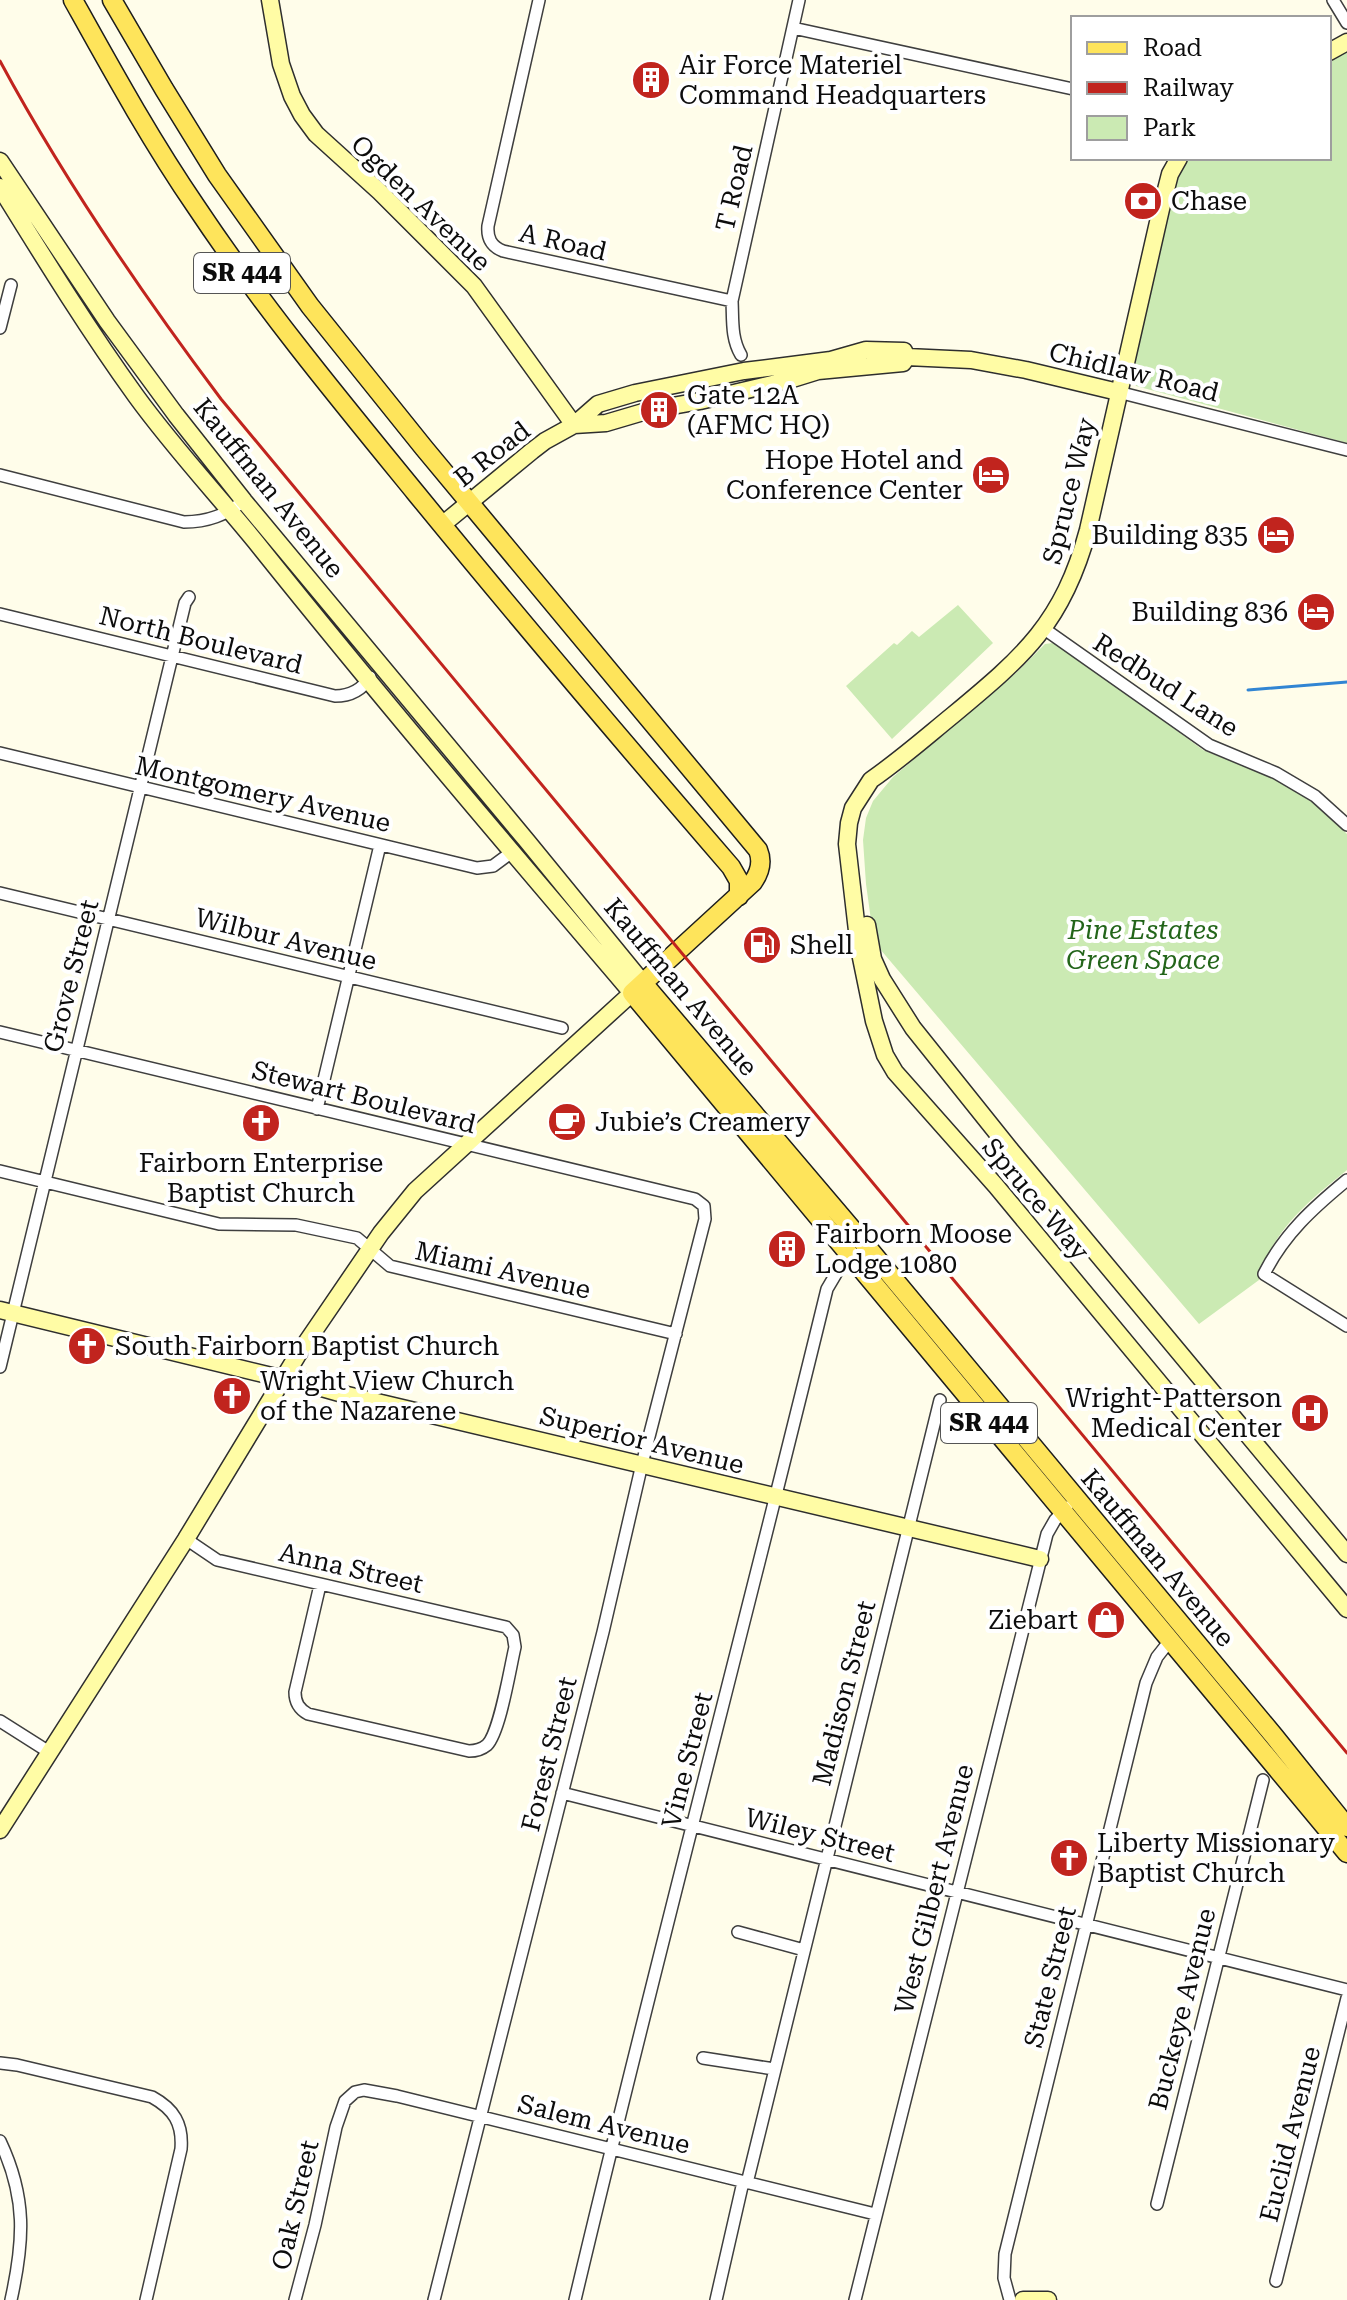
<svg xmlns="http://www.w3.org/2000/svg" width="1347" height="2300" font-family="'Roboto Serif',serif">
<style>
.green{fill:#cbeab3}
.lines{fill:none;stroke-linecap:round;stroke-linejoin:round}
.stream{stroke:#3185d3;stroke-width:3}
.street-casing{stroke:#3f3f3f;stroke-width:14}
.secondary-casing{stroke:#2e2e2e;stroke-width:19}
.primary-casing{stroke:#1d1d1d;stroke-width:21}
.street{stroke:#fff;stroke-width:11}
.secondary{stroke:#fffca5;stroke-width:16}
.primary{stroke:#fee45b;stroke-width:18}
.rail{stroke:#c1241e;stroke-width:3}
.labels{text-anchor:middle;dominant-baseline:central;stroke-width:8;stroke-linejoin:round;paint-order:stroke}
.shield{fill:#fff;stroke:#555;stroke-width:2}
.shield-label{font-size:24px;font-weight:bold;fill:#0c0c0c}
.poi-label{font-size:26px;fill:#0c0c0c;stroke:#fff;text-anchor:start}
.street-label{font-size:26px;fill:#0c0c0c;stroke:#fff}
.park-label{font-size:26px;font-style:italic;fill:#23651a;stroke:#fff}
</style>
<rect width="100%" height="100%" fill="#fffdea"/>
<!-- green -->
<path class="green" d="M1347,52V443L1136,386L1130,373L1173,186L1187,158H1329V61Z
M958,605L993,643L892,739L846,686L894,643L897,645L912,631L919,637Z
M1053,643L1059,644L1203,750C1224,759 1246,766 1267,775C1298,789 1324,810 1347,834V1170C1310,1200 1271,1231 1259,1280L1199,1324L874,942L866,884L863,840L866,818L873,801L893,777L1017,672L1045,644Z"/>
<g class="lines">
<!-- stream -->
<path class="stream" d="M1248,690L1347,682"/>
<!-- street casing -->
<g class="street-casing">
<path id="street" d="M539,0L488,226C487,238 491,246 503,251L732,301
M1333,0L1347,23
M793,28L1073,89
M0,328L11,285
M741,355C731,338 733,320 732,301L799,0
M1118,392L1347,450
M0,475L184,522C208,522 225,515 244,501
M0,614L335,696C351,696 362,690 370,677
M1043,628L1209,745L1276,773L1315,796L1347,825
M0,753L477,868L493,866L512,852
M0,893L562,1028
M0,1032L695,1199L704,1206L705,1219L642,1464L603,1632L434,2300
M317,1109L380,845
M0,1171L219,1224L296,1225L357,1238L390,1266L676,1334
M1347,1180C1313,1208 1284,1234 1264,1274L1347,1326
M0,1367L185,603L189,597
M186,1539L217,1560L506,1627L513,1635L515,1647C510,1668 500,1732 487,1745C481,1750 476,1751 469,1751L308,1714C299,1709 295,1703 295,1692L320,1585
M0,1721L49,1752
M562,1793L1347,1990
M738,1932L804,1950
M703,2058L774,2069
M0,2063L17,2065L152,2097C174,2109 183,2124 181,2149L146,2300
M0,2141C27,2198 24,2241 11,2300
M747,2183L940,1400
M1157,2204L1263,1780
M1276,2281L1347,1998
M295,2300L315,2225L336,2127L345,2101L355,2092L364,2090L397,2096L875,2214
M575,2300C655,1962 745,1626 827,1289L840,1267L852,1252
M716,2300L743,2182
M855,2300L1047,1534L1055,1520L1067,1507
M1010,2300L1004,2278L1005,2254L1146,1683L1157,1657L1172,1638"/>
</g>
<!-- secondary casing -->
<g class="secondary-casing">
<path id="secondary" d="M270,0L281,64L292,96L302,115L316,134L380,192L474,286L574,425
M1329,52L1347,42
M1179,158L1170,174L1161,209L1088,530C1063,623 1024,656 953,715C926,737 900,760 871,780L853,808L849,823L847,844L859,948L874,1021L885,1055L895,1072L996,1186L1347,1609
M0,161L107,321L176,415L244,501L527,841L643,983
M0,187C44,258 87,328 136,396C173,447 215,492 255,541C378,695 505,844 632,993L415,1191L381,1233L297,1356L186,1539L0,1830
M574,425L606,423L650,410L700,401L789,380L818,371L903,363L907,357
M442,525L532,451L545,441L574,425L598,404L635,393L744,371L831,360L866,350L904,351L907,357L971,360L1026,370L1118,392
M867,925L873,959L882,979L913,1028L1009,1148L1347,1554
M0,1310L280,1378L283,1377L343,1394L1040,1559
M1023,2300H1048"/>
</g>
<!-- primary casing -->
<g class="primary-casing">
<path id="primary" d="M73,0C112,70 151,141 197,208C263,307 339,399 415,492C518,618 624,743 731,867L739,881V896
M112,0L164,89L217,175L310,306L424,448L758,850C763,862 760,872 753,882L632,993L1347,1853
M643,983L863,1242L1274,1736L1347,1827"/>
</g>
<!-- street -->
<use href="#street" class="street"/>
<!-- secondary -->
<use href="#secondary" class="secondary"/>
<!-- primary -->
<use href="#primary" class="primary"/>
<!-- rail -->
<path class="rail" d="M0,61C64,180 140,291 221,399L1347,1753"/>
</g>
<!-- icons -->
<defs>
<g id="building-disc" transform="scale(2)"><circle r="9.5" fill="#c1241e" stroke="#fff"/><path d="M-4-6H4V6H1V3H-1V6H-4ZM-2.5-4.3h1.7v1.8h-1.7ZM.8-4.3h1.7v1.8H.8ZM-2.5-1h1.7V.8h-1.7ZM.8-1h1.7V.8H.8Z" fill="#fff"/></g>
<g id="bank-disc" transform="scale(2)"><circle r="9.5" fill="#c1241e" stroke="#fff"/><path d="M-6-4H6V4H-6ZM0-2.3a2.3 2.3 0 1 0 0 4.6a2.3 2.3 0 1 0 0-4.6Z" fill="#fff"/></g>
<g id="hotel-disc" transform="scale(2)"><circle r="9.5" fill="#c1241e" stroke="#fff"/><path d="M-6-4.5h1.5V1H6V5H4.5V3h-9V5H-6ZM-4 0a1.8 1.8 0 1 1 3.6 0ZM.5 0V-2.5h3Q6-2.5 6 0Z" fill="#fff"/></g>
<g id="fuel-disc" transform="scale(2)"><circle r="9.5" fill="#c1241e" stroke="#fff"/><path d="M-5.5-6h7V0h2V4h1.3V-2.5L3-4.5l.8-.8L6-3V5H2.5V1h-1V6h-7ZM-4.2-4.7v3.2H.2V-4.7Z" fill="#fff"/></g>
<g id="cafe-disc" transform="scale(2)"><circle r="9.5" fill="#c1241e" stroke="#fff"/><path d="M-5.5-4.5H6V0H3Q3 3.5 0 3.5H-2.5Q-5.5 3.5-5.5 0ZM3-3.2v2h1.7v-2ZM-6 4.5H4V6H-6Z" fill="#fff"/></g>
<g id="church-disc" transform="scale(2)"><circle r="9.5" fill="#c1241e" stroke="#fff"/><path d="M-1.2-6h2.4v3.5h3.3v2.4h-3.3V6h-2.4V-.1h-3.3v-2.4h3.3Z" fill="#fff"/></g>
<g id="hospital-disc" transform="scale(2)"><circle r="9.5" fill="#c1241e" stroke="#fff"/><path d="M-5-5h3v3.5h4V-5h3V5h-3V1.5h-4V5h-3Z" fill="#fff"/></g>
<g id="shop-disc" transform="scale(2)"><circle r="9.5" fill="#c1241e" stroke="#fff"/><path d="M-5-2.5h2.3a2.7 3.5 0 0 1 5.4 0H5L5.5 6h-11ZM-1.5-2.5h3a1.5 2.3 0 0 0-3 0Z" fill="#fff"/></g>
</defs>
<g fill-rule="evenodd">
<use href="#building-disc" x="651" y="80"/>
<use href="#bank-disc" x="1143" y="201"/>
<use href="#building-disc" x="659" y="410"/>
<use href="#hotel-disc" x="991" y="475"/>
<use href="#hotel-disc" x="1276" y="535"/>
<use href="#hotel-disc" x="1316" y="612"/>
<use href="#fuel-disc" x="762" y="945"/>
<use href="#cafe-disc" x="567" y="1122"/>
<use href="#church-disc" x="261" y="1123"/>
<use href="#building-disc" x="787" y="1249"/>
<use href="#church-disc" x="87" y="1346"/>
<use href="#church-disc" x="232" y="1396"/>
<use href="#hospital-disc" x="1310" y="1413"/>
<use href="#shop-disc" x="1106" y="1620"/>
<use href="#church-disc" x="1069" y="1858"/>
</g>
<g class="labels">
<!-- shield labels -->
<g class="shield">
<rect x="194" y="253" width="96" height="40" rx="6"/>
<rect x="941" y="1403" width="96" height="40" rx="6"/>
</g>
<g class="shield-label">
<text x="242" y="273">SR 444</text>
<text x="989" y="1423">SR 444</text>
</g>
<!-- poi labels -->
<g class="poi-label">
<text x="679" y="65">Air Force Materiel<tspan x="679" dy="30">Command Headquarters</tspan></text>
<text x="1171" y="201">Chase</text>
<text x="687" y="395">Gate 12A<tspan x="687" dy="30">(AFMC HQ)</tspan></text>
<text x="963" y="460" text-anchor="end">Hope Hotel and<tspan x="963" dy="30">Conference Center</tspan></text>
<text x="1248" y="535" text-anchor="end">Building 835</text>
<text x="1288" y="612" text-anchor="end">Building 836</text>
<text x="790" y="945">Shell</text>
<text x="595" y="1122">Jubie’s Creamery</text>
<text x="261" y="1163" text-anchor="middle">Fairborn Enterprise<tspan x="261" dy="30">Baptist Church</tspan></text>
<text x="815" y="1234">Fairborn Moose<tspan x="815" dy="30">Lodge 1080</tspan></text>
<text x="115" y="1346">South Fairborn Baptist Church</text>
<text x="260" y="1381">Wright View Church<tspan x="260" dy="30">of the Nazarene</tspan></text>
<text x="1282" y="1398" text-anchor="end">Wright-Patterson<tspan x="1282" dy="30">Medical Center</tspan></text>
<text x="1078" y="1620" text-anchor="end">Ziebart</text>
<text x="1097" y="1843">Liberty Missionary<tspan x="1097" dy="30">Baptist Church</tspan></text>
</g>
<!-- street labels -->
<g class="street-label">
<text transform="translate(734 188) rotate(-77)">T Road</text>
<text transform="translate(421 203) rotate(44)">Ogden Avenue</text>
<text transform="translate(563 242) rotate(13)">A Road</text>
<text transform="translate(1134 372) rotate(14)">Chidlaw Road</text>
<text transform="translate(492 454) rotate(-38)">B Road</text>
<text transform="translate(269 488) rotate(51)">Kauffman Avenue</text>
<text transform="translate(1069 491) rotate(-76)">Spruce Way</text>
<text transform="translate(201 640) rotate(14)">North Boulevard</text>
<text transform="translate(1166 685) rotate(33)">Redbud Lane</text>
<text transform="translate(263 794) rotate(13)">Montgomery Avenue</text>
<text transform="translate(286 939) rotate(14)">Wilbur Avenue</text>
<text transform="translate(71 976) rotate(-76)">Grove Street</text>
<text transform="translate(681 987) rotate(50)">Kauffman Avenue</text>
<text transform="translate(364 1097) rotate(14)">Stewart Boulevard</text>
<text transform="translate(1036 1199) rotate(50)">Spruce Way</text>
<text transform="translate(503 1270) rotate(13)">Miami Avenue</text>
<text transform="translate(642 1440) rotate(14)">Superior Avenue</text>
<text transform="translate(1158 1558) rotate(50)">Kauffman Avenue</text>
<text transform="translate(351 1568) rotate(13)">Anna Street</text>
<text transform="translate(844 1693) rotate(-76)">Madison Street</text>
<text transform="translate(549 1754) rotate(-76)">Forest Street</text>
<text transform="translate(687 1760) rotate(-76)">Vine Street</text>
<text transform="translate(820 1835) rotate(14)">Wiley Street</text>
<text transform="translate(934 1889) rotate(-76)">West Gilbert Avenue</text>
<text transform="translate(1050 1977) rotate(-76)">State Street</text>
<text transform="translate(1182 2009) rotate(-76)">Buckeye Avenue</text>
<text transform="translate(604 2124) rotate(14)">Salem Avenue</text>
<text transform="translate(1290 2134) rotate(-76)">Euclid Avenue</text>
<text transform="translate(295 2205) rotate(-77)">Oak Street</text>
</g>
<!-- park labels -->
<g class="park-label">
<text x="1143" y="930">Pine Estates<tspan x="1143" dy="30">Green Space</tspan></text>
</g>
</g>
<!-- legend -->
<rect x="1071" y="16" width="260" height="144" fill="#ffffff" stroke="#9e9e9e" stroke-width="2"/>
<rect x="1087" y="42" width="40" height="12" fill="#fee45b" stroke="#9e9e9e" stroke-width="2"/>
<text x="1143" y="56" font-size="24" fill="#0c0c0c">Road</text>
<rect x="1087" y="82" width="40" height="12" fill="#c1241e" stroke="#9e9e9e" stroke-width="2"/>
<text x="1143" y="96" font-size="24" fill="#0c0c0c">Railway</text>
<rect x="1087" y="116" width="40" height="24" fill="#cbeab3" stroke="#9e9e9e" stroke-width="2"/>
<text x="1143" y="136" font-size="24" fill="#0c0c0c">Park</text>
</svg>
